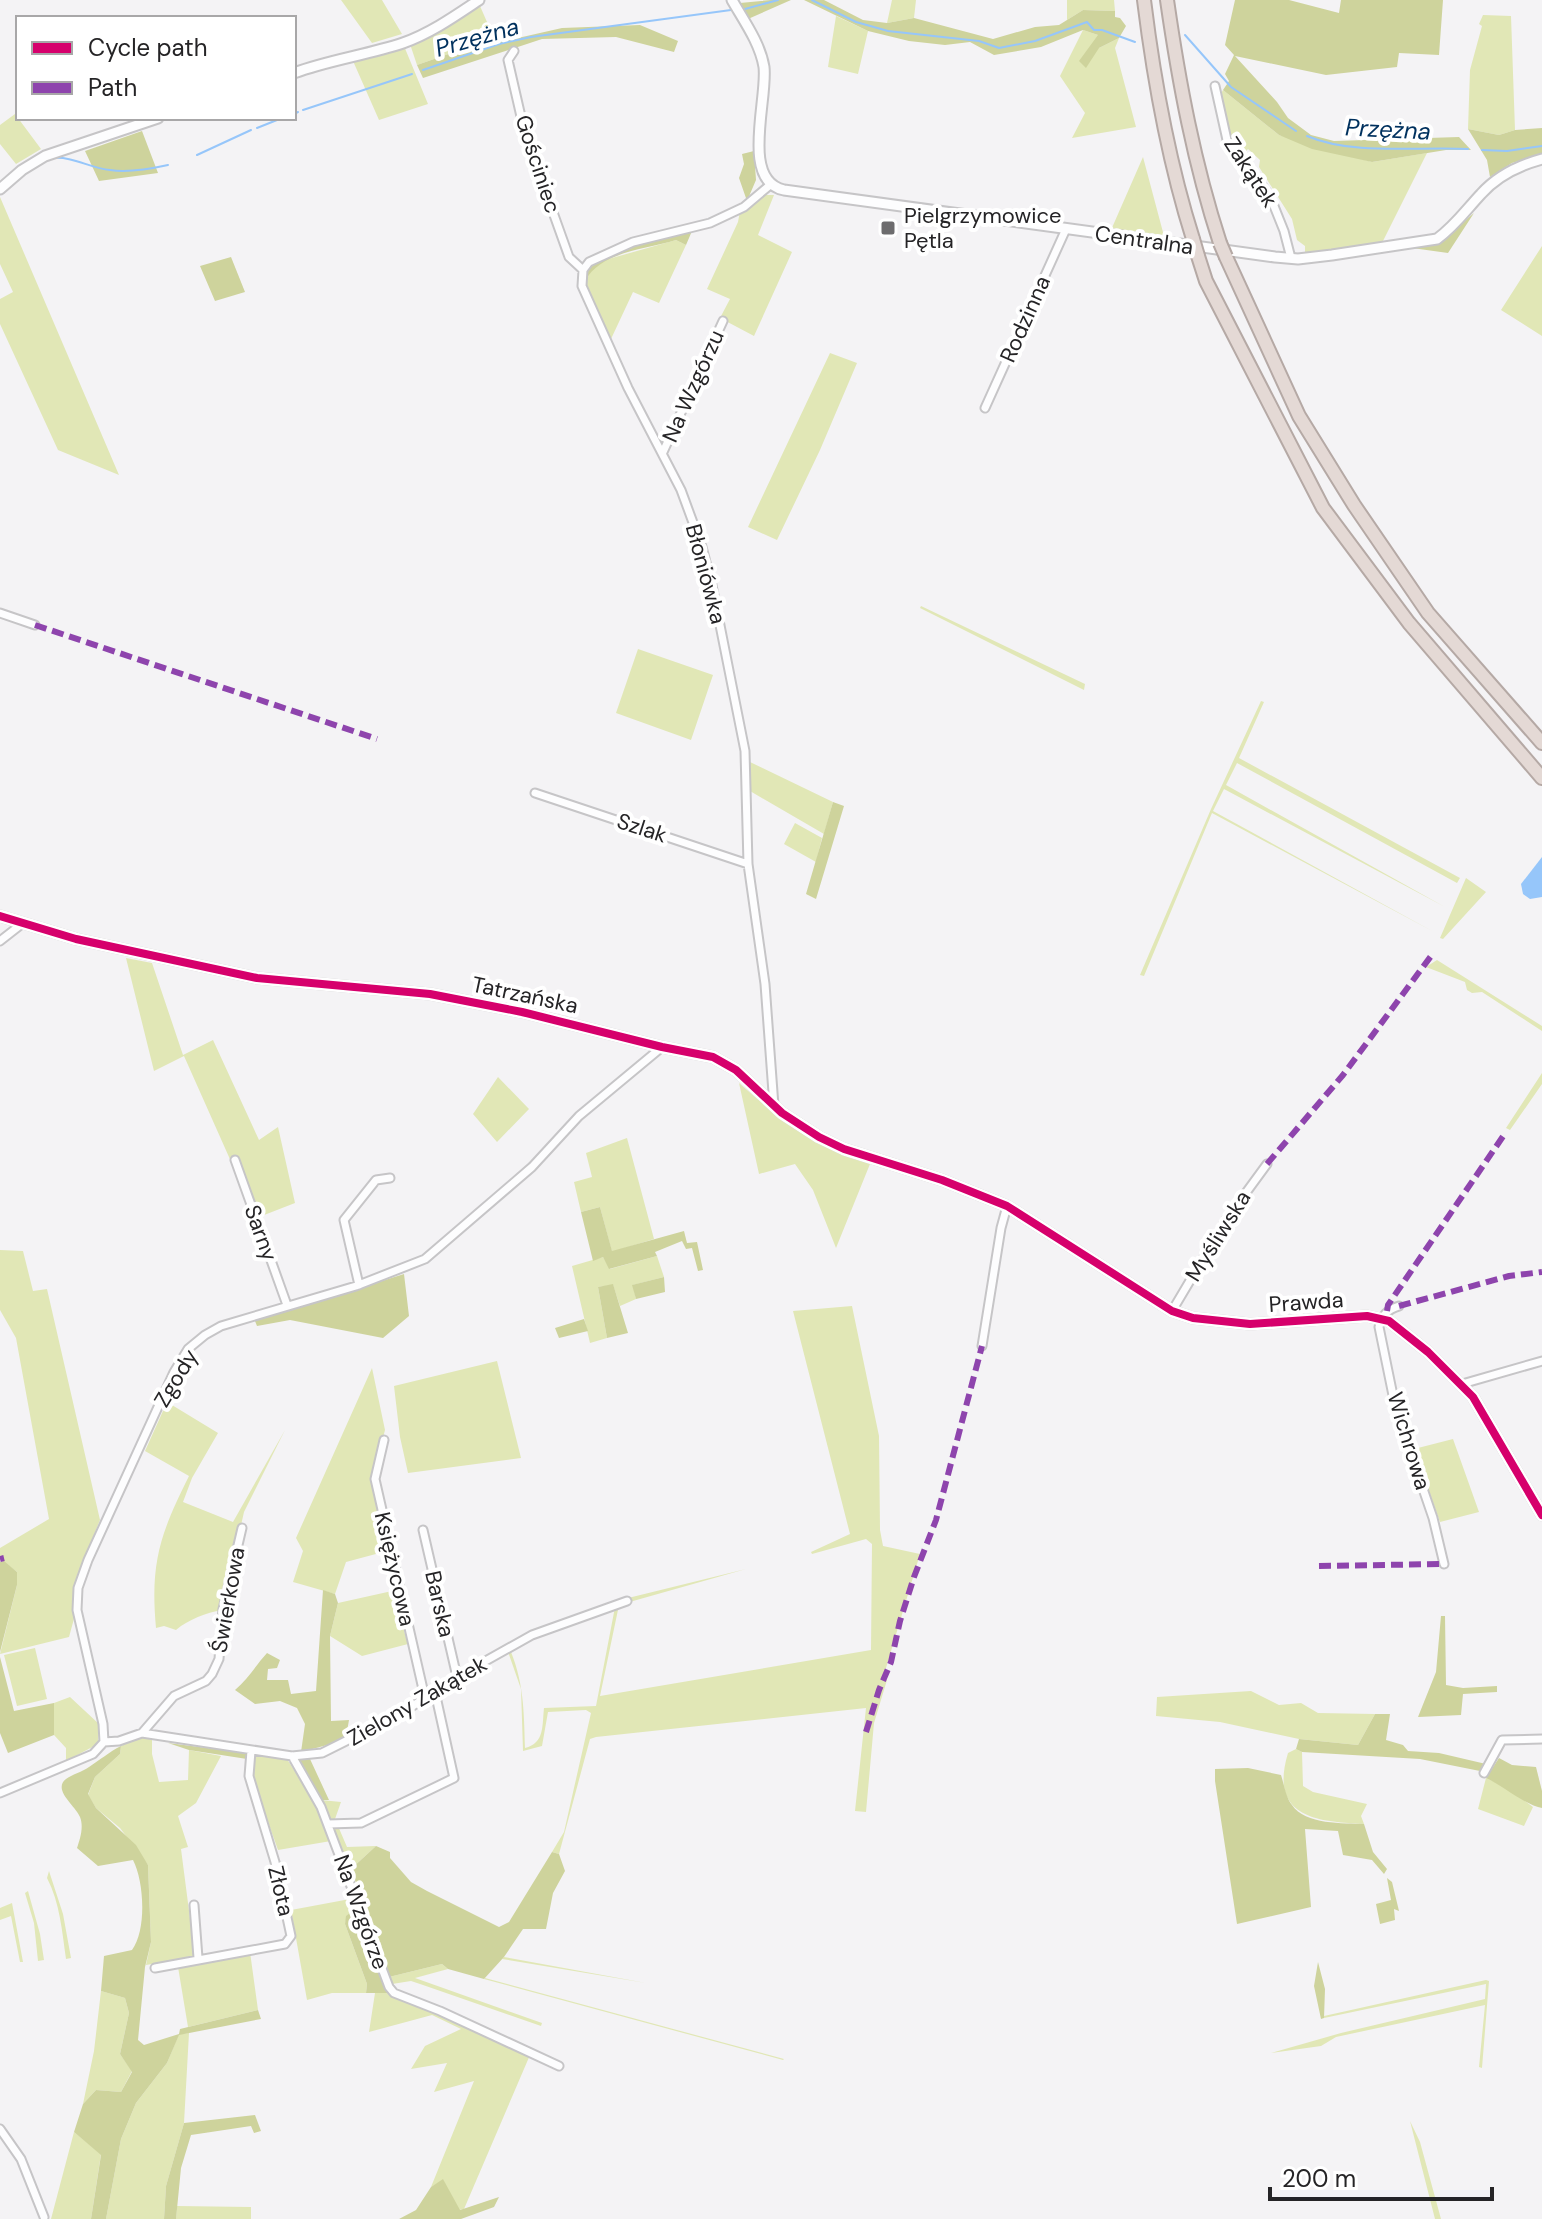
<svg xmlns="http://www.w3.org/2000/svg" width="1542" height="2219" font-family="'DM Sans',sans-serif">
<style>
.green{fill:#e1e7b6}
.forest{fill:#ced39c}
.water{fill:#96c6fa}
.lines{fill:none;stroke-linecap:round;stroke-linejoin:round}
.stream{stroke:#96c6fa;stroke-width:2}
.minor-casing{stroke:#c6c5c7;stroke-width:11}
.tertiary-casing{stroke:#c6c5c7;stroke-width:13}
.motorway-casing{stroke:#b5a9a5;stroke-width:16}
.minor{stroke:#fdfdfe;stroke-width:7}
.tertiary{stroke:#fdfdfe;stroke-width:9}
.motorway{stroke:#e4d9d5;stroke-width:12}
.motorway-bridge-casing{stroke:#b5a9a5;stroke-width:16;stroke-linecap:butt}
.motorway-bridge{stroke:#e4d9d5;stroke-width:12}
.quiet{stroke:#8e44ad;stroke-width:6;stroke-dasharray:12 6;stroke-linecap:butt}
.cycleway-casing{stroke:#fff;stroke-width:13}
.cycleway{stroke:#d6006c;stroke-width:8}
.poi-dot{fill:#6d6c6e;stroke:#fff;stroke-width:3}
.labels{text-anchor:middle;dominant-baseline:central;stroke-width:8;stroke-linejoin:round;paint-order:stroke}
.street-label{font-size:22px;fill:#252426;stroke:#fff}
.poi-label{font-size:22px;fill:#252426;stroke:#fff;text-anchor:start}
.water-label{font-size:24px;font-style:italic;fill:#00315e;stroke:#fff}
</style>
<rect width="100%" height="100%" fill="#f4f3f5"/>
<!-- green -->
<path class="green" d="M341,0H382L402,34L372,43Z
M892,0H916L914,18L887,23Z
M1067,0H1114L1115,11L1083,10L1067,20Z
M480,6L494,38L417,65L410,44Z
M1483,15L1511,16L1515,130L1499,135L1468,129L1470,70L1482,26L1479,24Z
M836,16L868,31L858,74L828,67Z
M1083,30L1098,35L1099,48L1119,38L1115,48L1136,127L1072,138L1085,113L1060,76Z
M404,46L428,104L379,120L353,61Z
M1223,90L1279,135L1372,162L1427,153L1382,243L1305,254V246L1297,240L1292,219L1259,167L1260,160L1248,149L1236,163L1219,97Z
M15,114L41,149L16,164L0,144V125Z
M1143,157L1164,236L1111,230Z
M766,195H774L758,235L792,252L754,336L720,318L730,299L707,289L738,222L740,211Z
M0,197L119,475L58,450L0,324V299L13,292L0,264Z
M676,240L686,245L659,303L633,292L611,339L585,281L592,268L605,260Z
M1542,246V336L1501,310Z
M830,353L857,363L820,450L777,540L748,527Z
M921,606L1085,684L1084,690L920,608Z
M638,649L713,675L691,740L616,713Z
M1261,701L1264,702L1239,758L1460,878L1457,883L1237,763L1226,785L1445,907L1224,789L1213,811L1434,932L1212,813L1144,976L1140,975L1211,809Z
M750,762L833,802L824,834L750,791Z
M795,823L822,838L816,862L784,844Z
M1466,878L1486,892L1443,939L1440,938Z
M126,958L152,963L183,1055L213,1040L259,1140L278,1127L295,1203L259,1217L239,1164L233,1166L184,1056L154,1071Z
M1437,960L1542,1026V1031L1482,992L1472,993L1467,990L1465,982L1426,967Z
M1542,1073V1084L1510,1130L1506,1128Z
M498,1077L529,1109L497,1142L473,1114Z
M739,1083C781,1120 816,1145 870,1164L836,1248L813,1190L795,1164L759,1174Z
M627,1138L654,1239L612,1252L600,1207L581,1212L574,1182L592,1177L586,1153Z
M0,1250L23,1251L33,1291L47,1289L100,1520L76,1579L75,1615L69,1637L0,1654L17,1585V1572L0,1559V1548L49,1519L16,1338L0,1310Z
M657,1256L664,1277L633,1285L636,1299L620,1306L613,1285L598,1287L607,1338L590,1343L572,1266L603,1257L610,1269Z
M852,1306L879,1436L880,1530L883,1546L920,1554L883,1678L887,1680L874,1723L866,1812L855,1811L866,1708L596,1737L590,1739L559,1854L552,1852L564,1832L591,1713L586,1710L548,1712L542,1746L523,1751L521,1689L506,1646L508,1645C524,1680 524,1711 525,1748C545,1743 542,1725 544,1708L596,1706L616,1602L620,1600L746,1569L619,1605L600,1696L871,1650L872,1544L866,1539L812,1554L811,1552L850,1534L793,1311Z
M497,1361L521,1458L408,1473L400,1437L394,1386Z
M372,1368L385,1430L372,1480L387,1551L346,1562L335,1594L293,1582L303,1551L296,1538Z
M167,1402L218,1433L192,1478L183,1502L233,1522L285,1430L244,1512L222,1610C206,1613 189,1619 176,1630L164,1626L156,1628C150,1563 160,1534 189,1476L145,1451Z
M1453,1439L1479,1512L1440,1522L1414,1449Z
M392,1591L408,1644L362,1656L330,1636L338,1603Z
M35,1648L47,1699L17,1706L4,1655Z
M1251,1691L1279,1705L1301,1703L1318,1713L1375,1714L1358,1745L1299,1739L1220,1722L1156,1716L1157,1697Z
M70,1697L99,1724L98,1744L66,1761V1748L54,1735V1703Z
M141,1736L152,1740V1754L159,1782L188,1780L189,1750L221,1756L196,1803L178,1816L188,1847L181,1849L195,1957L146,1965L151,1942L148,1865L120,1828L96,1808L88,1795L95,1777L120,1754L121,1746Z
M1296,1749L1302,1752L1303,1786L1313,1792L1367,1804L1361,1816L1364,1824C1314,1822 1269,1816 1288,1753Z
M253,1753L287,1759L320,1811L331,1841L278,1850L252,1777Z
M1486,1778L1508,1788L1533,1807L1524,1826L1478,1809Z
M321,1800L341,1802L335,1819L347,1847L376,1846L351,1869Z
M49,1871L63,1914L71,1958L66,1959C62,1931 60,1903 47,1878Z
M28,1891L40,1934L44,1960L38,1961L34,1923L25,1893Z
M350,1899L355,1909L347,1916L345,1924L367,1984L366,1993H332L307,2000L291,1910Z
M12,1903L23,1962H20L11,1916L0,1920V1908Z
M250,1952L258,2010L188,2027L178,1967Z
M504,1957L646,1983L502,1959Z
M442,1964L448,1969L415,1978L542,2023L541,2026L423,1985L411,1981L392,1984L389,1977Z
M485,1978L784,2059L783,2060L484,1979Z
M1486,1980L1489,1981L1482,2068L1479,2067L1485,2005L1336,2037L1321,2046L1271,2053L1341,2033L1485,1999L1486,1984L1324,2018V2016Z
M101,1991L125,1998L129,2013L120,2054L132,2071L121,2092L96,2090L83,2104L94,2051Z
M375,1993H389L530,2055L464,2209L459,2210L443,2180L431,2187L474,2081L434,2092L447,2063L411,2069L425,2046L461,2029L432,2015L369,2032Z
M189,2033L184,2123L166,2186L164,2219H106L121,2139L136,2103L167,2063L179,2034Z
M1410,2121L1420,2142L1441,2219H1435Z
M74,2132L101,2154L91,2219H51Z
M177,2206L251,2207V2219H176Z"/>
<!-- forest -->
<path class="forest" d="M771,0H791L748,19L740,3Z
M804,0H824L863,20L887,23L914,18L993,39L1035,27L1059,25L1083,10L1115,11V17L1120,18L1126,26L1119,38L1099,48L1086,68L1079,61L1098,35L1083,30L1041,47L994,55L970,42L945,45L909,41L868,31Z
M1235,0H1289L1339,13L1341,0H1443L1439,55L1399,53L1397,67L1326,75L1235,56L1277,102L1288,118L1311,135L1334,141L1459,137L1471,150H1446L1372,162L1312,149L1279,135L1223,90L1229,81L1225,74L1234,55L1225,45Z
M640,25L678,41L674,52L616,37L542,39L423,78L417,65L494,38L509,40L562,28Z
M1542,128V154L1512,163L1490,177L1487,160L1468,129L1499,135L1515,130Z
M142,131L158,173L99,181L85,151Z
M754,151L756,180L747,201L739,178L744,164L742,154Z
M1474,213L1448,253L1412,248L1442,240Z
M692,231L686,245L676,240C646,249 600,252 585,281C583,251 668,237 692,231Z
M231,257L245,292L215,301L200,266Z
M833,802L844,806L816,899L806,894Z
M600,1207L612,1251L684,1231L687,1243L697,1242L703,1270L698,1271L692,1248L686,1249L682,1241L655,1252L657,1256L609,1269L603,1257L593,1261L581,1212Z
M404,1274L409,1316L383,1338L290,1320L257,1326L255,1321Z
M664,1277L665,1292L636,1299L632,1285Z
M613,1284L628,1333L607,1338L598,1287Z
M584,1319L588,1331L559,1338L555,1328Z
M4,1561L17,1572V1585L0,1652V1562Z
M323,1590L335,1594L338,1603L330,1636L331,1721L349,1720L346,1737L331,1744L301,1752L305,1724L297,1708L280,1701L255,1704L235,1690C248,1679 256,1665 267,1653L280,1660L277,1668L268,1669L267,1680H288L291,1694L316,1691Z
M1441,1616H1445L1446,1685L1463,1688L1497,1686V1692L1463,1694L1461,1715L1418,1717L1436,1672Z
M0,1657L14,1711L54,1703V1735L8,1753L0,1733Z
M1375,1714H1390L1386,1740L1403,1745L1408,1751L1439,1753L1486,1764L1480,1771L1420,1759L1302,1752L1296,1749L1299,1739L1358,1745Z
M168,1743L247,1753V1759L189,1750Z
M121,1746L120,1754L95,1777L88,1794L96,1808L136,1845L148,1865L151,1942L145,1967L138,2040L144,2045L179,2034L180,2029L258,2010L261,2019L179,2035L167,2063L136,2103L121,2139L106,2219H91L101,2155L74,2132L83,2104L96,2090L121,2092L132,2072L120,2054L129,2013L125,1998L101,1991L104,1956L132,1950C147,1930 144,1881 133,1860L98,1866L77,1848C80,1839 84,1827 80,1817C76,1806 52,1790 66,1779C73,1774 82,1772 89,1767C100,1760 109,1752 121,1746Z
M303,1758L310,1759L329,1800H321L298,1760Z
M1499,1758L1512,1765L1536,1767L1542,1791V1808C1527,1806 1503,1786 1486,1778Z
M1248,1768L1281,1775C1284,1784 1286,1798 1292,1805C1305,1825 1344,1823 1364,1824L1373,1852L1387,1869L1384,1874L1372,1860L1343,1855L1338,1831L1305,1829L1311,1907L1237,1924L1215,1781V1769Z
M376,1846L390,1852V1858L411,1882L427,1891L499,1927L509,1922L552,1852L559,1854L565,1871L553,1893L546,1929H523L504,1957L484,1979L448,1969L442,1964L389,1977L351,1869Z
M1387,1878L1392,1882L1399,1911L1394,1909L1395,1920L1380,1924L1376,1904L1391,1900Z
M355,1909L389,1993H366L367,1984L345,1924L346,1916Z
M1318,1962L1325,1989L1324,2018L1321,2019L1314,1986Z
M255,2115L261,2131L254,2133L251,2126L191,2135L181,2168L176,2219H164L166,2186L184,2123Z
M443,2179L460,2210L499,2197L494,2207L461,2219H399L416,2210L431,2187Z"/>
<!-- water -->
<path class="water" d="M1542,857V897L1530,899L1523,894L1521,884Z"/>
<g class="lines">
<!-- stream -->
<path class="stream" d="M812,0L856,22L888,31L979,41L999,48L1035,41L1087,22L1094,30H1102L1135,42
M745,9L778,0
M1185,35L1231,87L1296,131
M423,70L499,44L531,37L731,10
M303,110L412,74
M294,114L298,112
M257,128L282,118
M1307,136C1354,156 1418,146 1468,149
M1482,150L1507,151L1542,146
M197,155L251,130
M53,158C72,156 90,168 110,170C128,173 150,169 168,165"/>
<!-- minor casing -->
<g class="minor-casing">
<path id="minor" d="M514,51L508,60L525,134L569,257L583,270
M1215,86L1227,140L1270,196L1284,231L1291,258
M770,185L744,207L710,223L633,242L589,262L583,270L582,286L628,388L681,490L702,547L712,585L745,751L748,864L765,984L774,1106
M985,408L1066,229
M663,452L723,321
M0,613L35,625
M535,793L748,864
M0,941L23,923
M235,1160L287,1305
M359,1285L344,1220L376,1180L390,1178
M1399,1306C1387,1310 1382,1315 1379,1327L1396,1410L1433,1518L1444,1564
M1172,1311L1226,1220L1267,1164
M982,1346L1001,1228L1007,1206
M1462,1384L1542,1361
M384,1440L375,1479L425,1698
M423,1530L457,1677
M142,1733L174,1696L206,1681L212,1674L219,1659L223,1609L242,1528
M104,1742L119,1741L142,1733L292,1756L322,1753L402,1713L457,1677L532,1635L627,1601
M292,1756L321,1807L389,1987L394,1993L440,2011L559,2066
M1484,1773L1502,1740L1542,1739
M0,1793L93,1754L104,1742L103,1724L77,1610L78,1588L88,1560L174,1372L188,1349L205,1335L221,1326L356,1286L425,1259L532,1167L579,1116L662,1047
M328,1824L361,1823L454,1778L435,1692
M194,1905L198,1958
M155,1968L285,1944L291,1936L275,1862L249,1776L251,1751
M0,2129L21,2159L44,2217"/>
</g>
<!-- tertiary casing -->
<g class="tertiary-casing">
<path id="tertiary" d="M732,0C744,21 760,43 764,67C768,99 740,181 784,190L1275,257L1298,259L1332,255L1437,239C1455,226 1466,210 1481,194C1497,176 1520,165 1542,159
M294,73C329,60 367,55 403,43C431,33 455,16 479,0
M0,189L22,170L45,156L158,118
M0,916L76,939L257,978L430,994L522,1012L662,1047L713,1057L736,1070L782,1113L819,1137L844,1149L942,1180L1007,1206L1172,1311L1193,1318L1250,1324L1367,1316L1389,1321L1428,1352L1473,1397L1542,1515"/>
</g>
<!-- motorway casing -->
<g class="motorway-casing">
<path id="motorway" d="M1144,0C1154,81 1168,160 1193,239
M1167,0C1179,83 1194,163 1220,243
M1198,256L1206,281L1323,508L1409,623L1542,778
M1226,257L1299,416L1354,505L1428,613L1542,743"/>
</g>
<!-- minor -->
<use href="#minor" class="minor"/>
<!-- tertiary -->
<use href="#tertiary" class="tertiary"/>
<!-- motorway -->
<use href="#motorway" class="motorway"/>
<!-- motorway-bridge casing -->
<g class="motorway-bridge-casing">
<path id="motorway-bridge" d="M1193,239L1198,256
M1220,243L1226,257"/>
</g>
<!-- motorway-bridge -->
<use href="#motorway-bridge" class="motorway-bridge"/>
<!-- quiet -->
<path class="quiet" d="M35,625L377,739
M1267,1164L1343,1075L1434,952
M1399,1306L1509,1276L1542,1272
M1387,1311L1388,1305L1506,1132
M0,1559L4,1558
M1319,1566L1444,1564
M866,1732L879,1690L891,1662L900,1621L914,1577L936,1520L982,1346"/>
<!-- cycleway casing -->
<g class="cycleway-casing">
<path id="cycleway" d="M0,916L76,939L257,978L430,994L522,1012L662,1047L713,1057L736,1070L782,1113L819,1137L844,1149L942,1180L1007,1206L1172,1311L1193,1318L1250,1324L1367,1316L1389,1321L1428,1352L1473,1397L1542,1515"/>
</g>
<!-- cycleway -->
<use href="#cycleway" class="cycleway"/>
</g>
<!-- markers -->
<rect class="poi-dot" x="880" y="220" width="16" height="16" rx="4"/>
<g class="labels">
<!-- street labels -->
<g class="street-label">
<text transform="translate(538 164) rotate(72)">Gościniec</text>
<text transform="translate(1251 172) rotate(57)">Zakątek</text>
<text transform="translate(1144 240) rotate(8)">Centralna</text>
<text transform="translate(1025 319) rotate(-66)">Rodzinna</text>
<text transform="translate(693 386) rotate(-66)">Na Wzgórzu</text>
<text transform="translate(706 574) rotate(75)">Błoniówka</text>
<text transform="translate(642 828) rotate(18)">Szlak</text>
<text transform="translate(525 995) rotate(12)">Tatrzańska</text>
<text transform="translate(261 1233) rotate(70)">Sarny</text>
<text transform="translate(1218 1236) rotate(-58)">Myśliwska</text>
<text transform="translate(1306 1302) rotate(-4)">Prawda</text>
<text transform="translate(176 1378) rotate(-59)">Zgody</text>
<text transform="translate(1409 1441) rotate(73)">Wichrowa</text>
<text transform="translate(395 1569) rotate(77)">Księżycowa</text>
<text transform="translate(228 1600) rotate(-80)">Świerkowa</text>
<text transform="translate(440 1604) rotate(77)">Barska</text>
<text transform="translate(417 1701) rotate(-30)">Zielony Zakątek</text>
<text transform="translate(281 1891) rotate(77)">Złota</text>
<text transform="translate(361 1912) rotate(70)">Na Wzgórze</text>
</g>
<!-- poi labels -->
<g class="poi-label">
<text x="904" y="215">Pielgrzymowice<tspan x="904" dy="25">Pętla</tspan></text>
</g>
<!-- water labels -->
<g class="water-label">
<text transform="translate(477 37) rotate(-16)">Przężna</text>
<text transform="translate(1388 129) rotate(3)">Przężna</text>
</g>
</g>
<!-- legend -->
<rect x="16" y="16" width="280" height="104" fill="#ffffff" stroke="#a8a7a8" stroke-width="2"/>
<rect x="32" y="42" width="40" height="12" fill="#d6006c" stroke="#a8a7a8" stroke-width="2"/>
<text x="88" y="56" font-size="24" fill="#252426">Cycle path</text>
<rect x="32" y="82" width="40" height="12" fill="#8e44ad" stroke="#a8a7a8" stroke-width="2"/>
<text x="88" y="96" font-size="24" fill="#252426">Path</text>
<!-- scale -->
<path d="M1270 2187v12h222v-12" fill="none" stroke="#252426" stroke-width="4"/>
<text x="1282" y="2187" font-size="24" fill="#252426" stroke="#ffffff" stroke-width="6" paint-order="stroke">200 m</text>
</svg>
